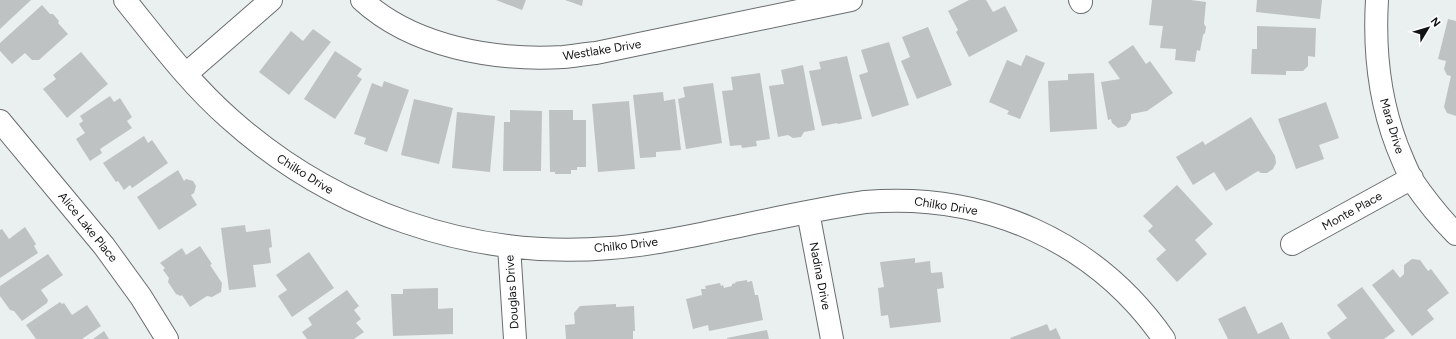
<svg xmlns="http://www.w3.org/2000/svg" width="1456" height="339" font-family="Figtree,sans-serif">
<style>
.building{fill:#bec2c3}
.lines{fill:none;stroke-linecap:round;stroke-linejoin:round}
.minor-casing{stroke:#696d6e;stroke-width:24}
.minor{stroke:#fff;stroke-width:22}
.labels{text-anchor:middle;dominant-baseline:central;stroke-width:3;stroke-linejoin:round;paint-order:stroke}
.street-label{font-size:12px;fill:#121314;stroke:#fff}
</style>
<rect width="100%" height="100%" fill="#eaeff0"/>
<!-- building -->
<path class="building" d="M0,0H31L0,29Z
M496,0H526L522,10Z
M565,0H583L582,6Z
M969,0H986L993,12L1005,6L1018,31L969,57L956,32L958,30L948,11Z
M1152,0H1191L1206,2L1204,24L1206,27L1205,33L1203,35L1200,51L1197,50L1195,62L1175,60L1176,49L1160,48L1163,26L1149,25Z
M1257,0H1322L1320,19L1256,12Z
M42,5L50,14H53L59,21L58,23L68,34L39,60H32L25,53L12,64L0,51V43Z
M1448,19L1456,21V116L1447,113L1444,107L1451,76L1447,75L1444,69L1446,61L1438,59Z
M1257,26L1316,28L1315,57L1308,56V66L1303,71H1286V75L1251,74L1252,49H1257Z
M928,27L952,85L917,99L901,61L910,57L902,37Z
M313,29L331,42L289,95L259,72L291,31L303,41Z
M889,42L909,105L872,117L859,75L868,72L861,50Z
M1133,45L1146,64L1150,61L1173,93L1147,111L1131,114V119L1126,126L1118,128L1112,123L1111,119L1108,120L1101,82L1120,79L1108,62Z
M335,51L362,69L357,76L362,79L335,119L304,99Z
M81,52L108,84L67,118L43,89L56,79L53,75Z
M1026,55L1045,63L1020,119L1007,114L1009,111L989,102L1007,60L1021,66Z
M847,56L862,119L838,124L837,123L822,126L809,71L821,69L819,62Z
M803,65L815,130L804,132L801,137L793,138L788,135L778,137L769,86L784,84L781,70Z
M760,73L770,139L756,141L757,146L742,148L741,145L730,146L722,91L733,90L731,77Z
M1094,73L1097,129L1050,132L1048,81L1068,80V74Z
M384,81L409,90L387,152L364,144L366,138L354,134L372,83L382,87Z
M713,83L722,143L686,149L678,99L685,97L683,87Z
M663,92L664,101L675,99L681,150L656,152V157L640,158L633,95Z
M110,96L114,102L120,98L132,117L127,121L132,128L100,149L102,153L90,161L76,139L85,133L79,124L83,121L80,116Z
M414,99L453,108L439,164L401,155Z
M629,101L635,169L598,172L592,104Z
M1326,102L1339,138L1319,145L1324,159L1296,169L1278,119Z
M510,110L542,111L541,171H503L504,122H510Z
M549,110H573V120H586V167H577V170H571V174H555V172H550Z
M457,112L495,116L490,172L452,168Z
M1251,117L1275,156L1276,163L1273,169L1267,173H1261L1258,171L1226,191L1214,172L1193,185L1176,157L1203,141L1205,145Z
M144,136L148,143L152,140L168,163L132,188L130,185L124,190L118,181L116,182L103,163Z
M178,170L184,181L186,179L193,181L196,186L194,193L191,195L197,205L159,230L137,197Z
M1177,185L1213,224L1195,240L1207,254L1177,282L1156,259L1166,250L1148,231L1153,226L1143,216Z
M245,225L246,232L270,229L272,247L269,248L271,263L253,265L256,287L229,290L221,228Z
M25,227L36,244L34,246L38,253L0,278V230L2,229L9,239Z
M200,246L212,264L210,265L222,283L221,292L212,297L207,296L190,307L182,295L181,296L176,294L168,282L169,278L163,270L165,268L160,263L182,248L186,255Z
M309,252L334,288L292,317L278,296L287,290L276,275Z
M48,254L63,275L41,290L48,300L47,303L22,321L14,311L10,310L0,296V286Z
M915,258V263L930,261L931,273L942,272L944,288L937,289L941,322L890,328L888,315L881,316L878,288L884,287L880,262Z
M1412,259L1420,260L1428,271L1431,269L1449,293L1427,310L1434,319L1412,336L1372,285L1393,269L1400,278L1404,274V265Z
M747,280V282L752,281L755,295H758L763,320L709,331L708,325L693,329L686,299L702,295L701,289H706L705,286L720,283L721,286L723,285L724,288L732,286V284L736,283L735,282Z
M1362,287L1395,331L1384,339H1331L1327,333L1347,318L1337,305Z
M438,288V309L453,308V334L393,336L391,294H403V289Z
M347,290L359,306L354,310L361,319L356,323L364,332L354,339H307L302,332L312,325L308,318Z
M60,302L62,304L64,303L72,315L87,305L101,326L82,339H36L26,325Z
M616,304V307L634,306L635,331H633V339H566L565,325L575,324L574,313L580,306Z
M1245,306L1258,334L1282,322L1290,339H1228L1218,319Z
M1047,324L1050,331L1056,328L1061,339H1011L1010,338Z
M767,330L769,339H727V338Z
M104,331L109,339H93Z"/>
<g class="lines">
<!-- minor casing -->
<g class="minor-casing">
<path id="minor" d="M125,0C158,41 190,84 230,119C333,211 472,260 610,248C641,246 671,240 701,234C755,223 810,210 865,202C984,192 1095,240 1164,339
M362,0C413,47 495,61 563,57C574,56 585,54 596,53L851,0
M1080,0L1081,2
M1377,0C1374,50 1379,99 1397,146C1402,158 1406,169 1412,180C1425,199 1440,218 1456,234
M186,74L271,0
M0,121L104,246L141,297L167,339
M808,212L832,339
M1292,244L1412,178
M509,246L515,339"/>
</g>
<!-- minor -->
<use href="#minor" class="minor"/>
</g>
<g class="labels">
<!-- street labels -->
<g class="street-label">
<text transform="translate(602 50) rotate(-9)">Westlake Drive</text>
<text transform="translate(1392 126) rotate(73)">Mara Drive</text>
<text transform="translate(305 174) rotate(32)">Chilko Drive</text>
<text transform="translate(946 206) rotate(9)">Chilko Drive</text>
<text transform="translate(1352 211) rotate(-29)">Monte Place</text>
<text transform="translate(88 227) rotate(51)">Alice Lake Place</text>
<text transform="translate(626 245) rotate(-6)">Chilko Drive</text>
<text transform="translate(820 276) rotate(79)">Nadina Drive</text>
<text transform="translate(512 292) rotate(-94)">Douglas Drive</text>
</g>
</g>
<!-- north arrow -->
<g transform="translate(1428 28) rotate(52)" stroke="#ffffff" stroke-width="3" paint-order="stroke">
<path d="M0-3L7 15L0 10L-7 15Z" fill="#121314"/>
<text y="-6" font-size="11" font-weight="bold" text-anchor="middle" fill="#121314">N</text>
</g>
</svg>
